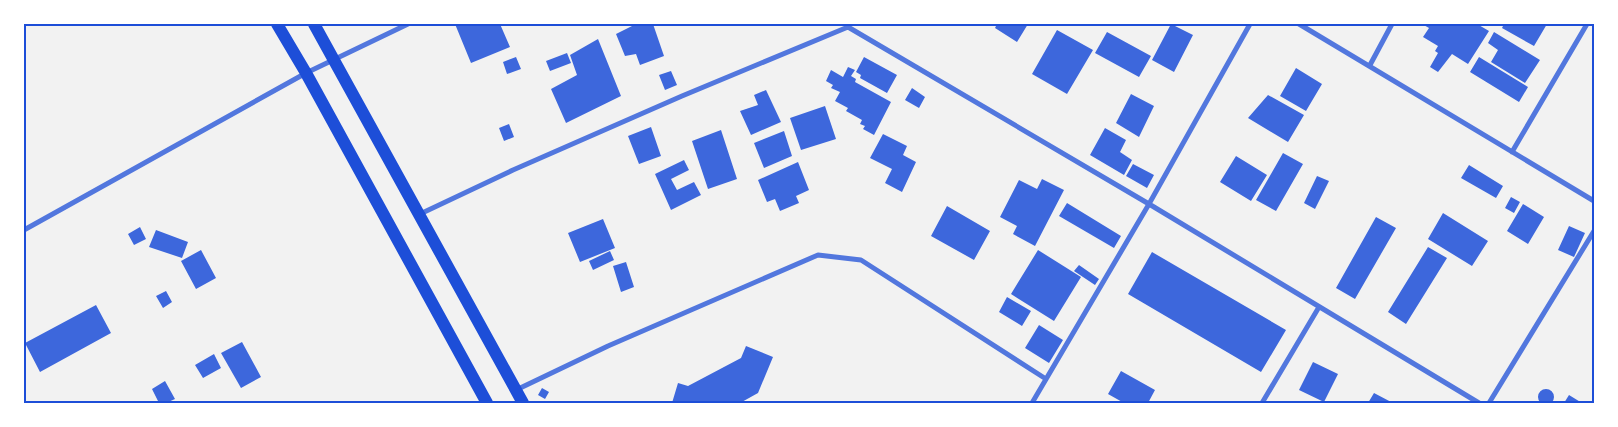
<svg xmlns="http://www.w3.org/2000/svg" width="1618" height="427" font-family="'Nunito Sans',sans-serif">
<style>
.building{fill:#3d67dc}
.lines{fill:none;stroke-linecap:round;stroke-linejoin:round}
.minor{stroke:#5277de;stroke-width:5}
.primary{stroke:#1d4ed8;stroke-width:12}
.neatline{fill:none;stroke:#1d4ed8;stroke-width:2}
</style>
<rect width="100%" height="100%" fill="#f2f2f2"/>
<!-- building -->
<path class="building" d="M455,24H500L510,47L471,63Z
M636,24H653L664,56L640,65L636,54L625,56L616,34Z
M997,24H1028L1017,42L995,28Z
M1171,24L1193,35L1174,72L1152,60Z
M1422,24H1477L1489,31L1468,64L1452,54L1438,72L1430,67L1438,53L1435,51L1438,46L1423,37L1429,28Z
M1504,24H1547L1534,46L1502,28Z
M1057,30L1093,50L1067,94L1032,74Z
M1107,32L1151,56L1139,77L1095,53Z
M1494,32L1540,60L1525,83L1491,62L1498,50L1488,43Z
M598,39L621,96L566,123L551,89L577,75L570,55Z
M567,53L571,63L550,71L546,61Z
M516,57L521,69L507,74L503,62Z
M864,57L897,75L887,93L860,78L861,75L856,72Z
M1479,57L1528,87L1519,102L1470,72Z
M848,67L855,70L851,76L856,79L855,82L891,102L874,135L863,129L865,126L860,124L862,120L846,111L848,108L835,101L840,92L831,88L833,85L826,81L831,70L843,77Z
M1296,68L1322,84L1306,111L1280,96Z
M671,71L677,85L665,90L659,75Z
M912,88L925,97L919,108L905,100Z
M766,90L781,122L751,135L740,111L758,105L754,95Z
M1131,94L1154,106L1139,137L1116,123Z
M1268,95L1304,115L1288,142L1248,118Z
M825,106L836,139L801,150L790,118Z
M509,124L514,137L504,141L499,128Z
M651,127L661,156L639,164L628,136Z
M1105,128L1126,140L1120,152L1132,160L1124,175L1090,155Z
M721,130L737,179L708,189L692,141Z
M784,131L792,156L764,168L754,143Z
M883,134L907,146L903,155L916,162L902,192L885,183L892,169L870,158Z
M1283,153L1303,164L1276,211L1256,200Z
M1236,156L1267,175L1251,201L1220,182Z
M684,160L689,170L671,179L677,190L694,182L701,195L671,210L655,174Z
M798,162L809,190L796,196L799,203L780,211L775,199L767,202L758,180Z
M1133,164L1154,175L1147,188L1126,176Z
M1469,165L1503,186L1496,198L1461,178Z
M1317,176L1329,181L1315,209L1304,203Z
M1042,179L1064,190L1035,246L1013,234L1017,226L1000,217L1019,180L1037,189Z
M1511,197L1520,202L1514,213L1505,208Z
M1067,203L1121,236L1114,248L1059,216Z
M1523,204L1544,217L1528,244L1507,231Z
M947,206L990,231L974,260L931,236Z
M1443,213L1488,241L1472,266L1428,239Z
M1376,217L1396,228L1355,299L1336,288Z
M603,219L615,248L580,262L568,233Z
M1569,226L1585,233L1574,257L1558,250Z
M140,227L146,239L134,245L128,234Z
M156,230L188,242L182,258L149,247Z
M1428,247L1447,258L1406,324L1388,312Z
M201,250L216,278L196,289L181,261Z
M1038,250L1081,277L1054,321L1011,294Z
M610,251L614,260L593,270L589,261Z
M1152,252L1286,330L1261,372L1128,294Z
M626,262L634,287L621,292L613,266Z
M1079,265L1099,279L1095,285L1074,271Z
M166,291L172,302L163,308L156,296Z
M1007,297L1031,311L1022,326L999,312Z
M96,305L111,333L40,372L25,343Z
M1039,325L1063,340L1049,363L1025,348Z
M242,342L261,377L241,388L221,353Z
M746,346L773,357L758,393L740,403H672L678,383L688,386L741,358Z
M214,354L221,368L203,378L195,365Z
M1313,362L1338,374L1324,402L1299,390Z
M1121,371L1155,390L1148,403H1124L1108,394Z
M165,381L175,399L166,403H159L152,389Z
M542,388L549,392L545,399L538,395Z
M1538 397a8 8 0 1 1 16 0a8 8 0 1 1-16 0Z
M1374,393L1393,403H1368Z
M1569,395L1582,403H1564Z"/>
<g class="lines">
<!-- minor -->
<path class="minor" d="M1299,24L1594,201
M1370,65L1392,24
M1512,152L1587,24
M420,214L513,170L682,96L848,27L1149,204L1479,403
M24,230L306,73L408,24
M516,390L608,346L818,255L861,260L1046,379
M1032,403L1149,204L1250,24
M1262,403L1319,307
M1489,403L1594,231"/>
<!-- primary -->
<path class="primary" d="M277,24L306,73L487,403
M314,24L523,403"/>
</g>
<!-- border -->
<rect width="1618" height="427" fill="none" stroke="#ffffff" stroke-width="50"/>
<rect x="25" y="25" width="1568" height="377" class="neatline"/>
</svg>
